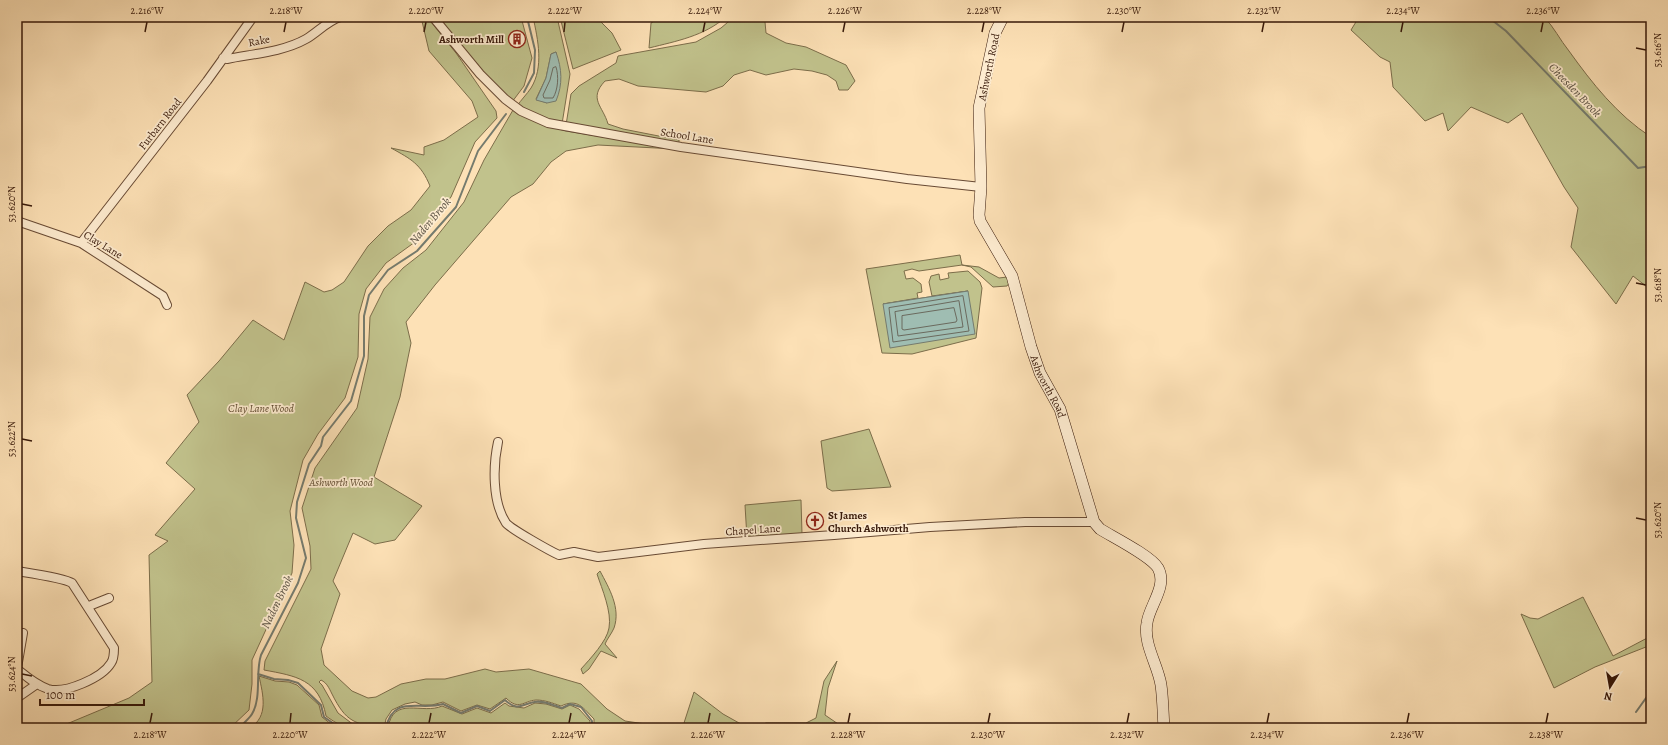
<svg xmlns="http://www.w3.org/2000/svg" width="1668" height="745" font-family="Alegreya,serif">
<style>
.green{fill:#c1c28c;stroke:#7c6d4a;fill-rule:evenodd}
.water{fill:#9fbdb2;stroke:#757b6e}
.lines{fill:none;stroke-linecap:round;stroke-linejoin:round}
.shore{stroke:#6b6a5e;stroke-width:1}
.stream{stroke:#757b6e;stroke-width:2}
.street-casing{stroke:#684a34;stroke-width:10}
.secondary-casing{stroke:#371809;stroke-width:12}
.street{stroke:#feecd0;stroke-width:8}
.secondary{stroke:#feecd0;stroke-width:11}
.ticks{fill:none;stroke:#371809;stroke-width:1.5}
.labels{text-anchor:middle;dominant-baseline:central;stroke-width:3.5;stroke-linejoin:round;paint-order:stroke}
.poi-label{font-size:11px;font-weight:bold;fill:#371809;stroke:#feecd0;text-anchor:end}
.street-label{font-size:11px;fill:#371809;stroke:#feecd0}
.park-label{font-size:11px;font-style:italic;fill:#604b30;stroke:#feecd0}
.water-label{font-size:12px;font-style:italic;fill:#5b5244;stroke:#feecd0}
.neatline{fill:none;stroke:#371809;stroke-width:1.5}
.ticks-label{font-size:10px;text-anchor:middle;fill:#371809}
</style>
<rect width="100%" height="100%" fill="#fde1b6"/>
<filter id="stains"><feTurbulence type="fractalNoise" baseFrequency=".005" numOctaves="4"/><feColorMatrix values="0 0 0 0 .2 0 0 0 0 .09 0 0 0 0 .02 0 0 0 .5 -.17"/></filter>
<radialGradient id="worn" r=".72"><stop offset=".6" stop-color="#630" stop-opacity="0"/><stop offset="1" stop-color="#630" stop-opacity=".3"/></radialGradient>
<!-- green -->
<path class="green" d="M421,17H427L456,53L496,111L497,118L475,142L451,197L415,242L386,263L366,289L359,314L358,357L345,398L318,434L303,460L290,511L294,545L292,573L252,660V684L249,710L230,728H57L129,698L152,682L149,555L168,541L155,535L195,489L166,463L199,422L187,395L219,361L253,320L284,340L305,282L324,292L332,290L344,282L368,246L388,226L411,210L430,186C421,164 411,159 391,148L424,155V147L444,140L478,117L472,101L429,51Z
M438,17H521L532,58L524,86L512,102L493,83Z
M533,17H557L570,74L562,124L545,120L517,106C521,100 527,94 531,88C544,67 538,40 533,17ZM556,52L547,103L536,99L546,78L551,54Z
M560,17H596L612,33L621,50L573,69Z
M661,17H726C704,36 677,41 649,48L651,23Z
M734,17H769L765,22L766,33L786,43L806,47L846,65L855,81L848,90H839L836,81L827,75L812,71L794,69L766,75L750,70L734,75L723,86L706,92L638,86L619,79L605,81C588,99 603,106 608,124L623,129L679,140V143L566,125L571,94L579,86L616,63L618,56L696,42L721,28Z
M1359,17H1544C1554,27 1560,40 1569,51C1592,83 1617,115 1651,137V290L1633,276L1616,304L1571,247L1578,208L1564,187L1522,113L1508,123L1471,107L1448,131L1443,113L1425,121L1393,87L1390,62L1380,57L1351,30Z
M513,110L541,124L566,131L676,149L598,145L566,151L551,162L533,184L511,197L435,285L406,322L411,343L400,397L374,477L422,506L395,540L375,544L353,533L333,581L340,594L321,649L324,665L352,691L368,698L376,697L401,684L426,679H445L485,669L496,672L529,669L581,684L607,709L625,721L659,726H683L694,692L723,714L748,728H594V719C583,708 578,698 561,706C552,703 545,700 536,700C523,701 519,711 506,698L490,709L477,705L461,711L443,702L432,705H422L415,702L405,704L392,710L386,719L384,728C354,724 346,722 332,694C329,688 327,683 321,680L319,682L322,685L338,713L358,728C344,728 337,724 326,716C319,679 296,676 264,670L265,661L311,569L310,546L302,508L315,468L357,408L368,359L370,317L384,289L403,268L426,250L464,202L484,160Z
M960,255L962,265L979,267L999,278L1007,277L1009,283L1007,286L993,287L971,267L962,265L919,271L912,269L904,271L906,279L913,278L921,284L922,292L917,293L918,298L883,304L968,291L932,296L929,282L931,276L939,274L940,280L949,278L948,273L968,271L980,282L982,288L976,338L912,354L882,353L866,269Z
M869,429L891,487L832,491L827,488L821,441Z
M801,500L802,534L747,538L745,505Z
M600,571C609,588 621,608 614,628C612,633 607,639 605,644L617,658L601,651L589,669L583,674L581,669C590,659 607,641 609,628C612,612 602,589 597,574Z
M1583,597L1613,656L1651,636V645L1595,667L1554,688L1521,614L1530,618L1538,619Z
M837,661L828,688L825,715L844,728H752L766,723H806L816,718L824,681Z
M259,676L275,681L289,682L297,685L319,705L322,717L336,728H250C269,716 263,695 259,676Z
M505,703L509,706L524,708L535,703L546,704L562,709L570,705L579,709L590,721V728H436L430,724L388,728C393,695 423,715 442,706L462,714L477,708L491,713Z"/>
<!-- water -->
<path class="water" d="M556,52C562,69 563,84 556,101L547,103L536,100L546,78L551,54Z
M968,291L975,334L890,348L883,304Z"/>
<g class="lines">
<!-- shore -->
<path class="shore" d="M556,67C559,76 558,90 553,98H544L543,95L550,80L553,68Z
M963,296L969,331L893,342L889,308Z
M959,301L963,327L898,336L895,312Z
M954,308L957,320L956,322L904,330L902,329V316Z"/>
<!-- stream -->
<path class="stream" d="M1488,17L1506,31L1638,168L1651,166
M524,92L534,73L535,50L527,17
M258,674L274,679L288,680L298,683L321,705L324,717L340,728
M1636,712L1651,691
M240,728C243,723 249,719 252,714C262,697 255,673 261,655L298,583L306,558L296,518L297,502L309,464L321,446L323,437L351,401L364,356V316L369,295L388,270L417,251L456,207L478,151L506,114
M386,728C393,694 420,711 443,704L461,713L477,706L490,711L505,700C518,712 522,704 534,702C543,700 553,705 562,708L570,704L581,707L592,721V728"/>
<!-- street casing -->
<g class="street-casing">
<path id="street" d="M433,17L480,74L505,99L521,111L548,123L681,147L907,179L981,187
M223,58L227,59C252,54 283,52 306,39C318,32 326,22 340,17
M17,221L81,243L163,296L167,305
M81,243L207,81L253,17
M498,442C493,465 492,502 506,523C511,529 550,551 559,555L574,552L598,557L704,544L834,535L930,527L1025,522H1094
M17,571C29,573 64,578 72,583L114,648C114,653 114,659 111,663C102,678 65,694 48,689C36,685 27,677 17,669
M89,606L109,598
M17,668L23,633
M17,698L37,684"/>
</g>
<!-- secondary casing -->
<g class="secondary-casing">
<g id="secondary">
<path id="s1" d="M1003,17L995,33L979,108L981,187L979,215L980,221L1012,276L1031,347L1040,373L1060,409L1094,522L1100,529C1113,537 1151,556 1158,568C1168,586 1149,606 1147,623C1143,644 1158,665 1161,685C1163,699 1163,714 1164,728"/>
</g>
</g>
<!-- street -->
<use href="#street" class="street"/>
<!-- secondary -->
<use href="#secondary" class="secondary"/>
</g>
<!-- ticks -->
<path class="ticks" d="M145,32L147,22M284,32L286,22M424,32L426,22M564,32L565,22M703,32L705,22M843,32L845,22M982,32L984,22M1122,32L1124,22M1262,32L1264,22M1401,32L1403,22M1541,32L1543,22M1636,48L1646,50M22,204L32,206M1636,283L1646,285M22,439L32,441M1636,518L1646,520M22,674L32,676M150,723L152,713M290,723L291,713M429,723L431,713M569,723L571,713M708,723L710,713M848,723L850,713M988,723L990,713M1127,723L1129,713M1267,723L1269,713M1407,723L1409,713M1546,723L1548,713"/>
<!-- icons -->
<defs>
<g id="building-ring" transform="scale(0.9)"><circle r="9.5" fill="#feecd0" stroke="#8f2418" stroke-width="1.5"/><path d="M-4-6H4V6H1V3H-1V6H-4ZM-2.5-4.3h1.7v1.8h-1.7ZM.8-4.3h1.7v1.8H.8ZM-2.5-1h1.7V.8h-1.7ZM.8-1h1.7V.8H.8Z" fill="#8f2418"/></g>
<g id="church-ring" transform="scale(0.9)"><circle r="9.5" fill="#feecd0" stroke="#8f2418" stroke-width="1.5"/><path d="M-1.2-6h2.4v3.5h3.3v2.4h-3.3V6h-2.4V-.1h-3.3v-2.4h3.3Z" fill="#8f2418"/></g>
</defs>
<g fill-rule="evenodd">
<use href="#building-ring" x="517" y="39"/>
<use href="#church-ring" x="815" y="521"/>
</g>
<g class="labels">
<!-- poi labels -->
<g class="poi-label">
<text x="504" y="39">Ashworth Mill</text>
<text x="828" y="515" text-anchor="start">St James<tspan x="828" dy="13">Church Ashworth</tspan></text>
</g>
<!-- street labels -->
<g class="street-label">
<text transform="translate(259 41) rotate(-11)">Rake</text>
<text transform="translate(989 67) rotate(-78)">Ashworth Road</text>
<text transform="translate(160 124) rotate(-52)">Furbarn Road</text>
<text transform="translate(687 136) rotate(9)">School Lane</text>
<text transform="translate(103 245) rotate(31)">Clay Lane</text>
<text stroke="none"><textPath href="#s1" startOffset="388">Ashworth Road</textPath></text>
<text transform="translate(753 530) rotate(-4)">Chapel Lane</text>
</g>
<!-- park labels -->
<g class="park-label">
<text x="261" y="408">Clay Lane Wood</text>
<text x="341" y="482">Ashworth Wood</text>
</g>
<!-- water labels -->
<g class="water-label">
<text transform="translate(1575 90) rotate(46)">Cheesden Brook</text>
<text transform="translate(430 221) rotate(-50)">Naden Brook</text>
<text transform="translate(277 602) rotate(-64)">Naden Brook</text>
</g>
</g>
<!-- margin -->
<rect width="1668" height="745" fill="none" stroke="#fde1b6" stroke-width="44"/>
<!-- north arrow -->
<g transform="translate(1610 687) rotate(191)" stroke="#feecd0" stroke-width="3" paint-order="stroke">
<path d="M0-3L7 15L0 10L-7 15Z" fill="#371809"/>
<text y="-6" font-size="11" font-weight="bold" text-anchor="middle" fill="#371809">N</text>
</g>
<!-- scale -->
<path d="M40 699v6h104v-6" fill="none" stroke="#371809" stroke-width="2"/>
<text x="46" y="699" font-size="12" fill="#371809" stroke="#feecd0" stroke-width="3" paint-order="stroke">100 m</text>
<rect x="22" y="22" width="1624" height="701" class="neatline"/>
<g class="ticks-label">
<text x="147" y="14">2.216°W</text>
<text x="286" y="14">2.218°W</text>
<text x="426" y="14">2.220°W</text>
<text x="565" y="14">2.222°W</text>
<text x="705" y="14">2.224°W</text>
<text x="845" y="14">2.226°W</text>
<text x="984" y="14">2.228°W</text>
<text x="1124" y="14">2.230°W</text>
<text x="1264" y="14">2.232°W</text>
<text x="1403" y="14">2.234°W</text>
<text x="1543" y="14">2.236°W</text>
<text transform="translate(1657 50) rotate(-90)" y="4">53.616°N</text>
<text transform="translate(11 204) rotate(-90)" y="4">53.620°N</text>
<text transform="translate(1657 285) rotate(-90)" y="4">53.618°N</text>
<text transform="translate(11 439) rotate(-90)" y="4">53.622°N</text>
<text transform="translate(1657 520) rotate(-90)" y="4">53.620°N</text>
<text transform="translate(11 674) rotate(-90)" y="4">53.624°N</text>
<text x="150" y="738">2.218°W</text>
<text x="290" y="738">2.220°W</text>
<text x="429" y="738">2.222°W</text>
<text x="569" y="738">2.224°W</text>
<text x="708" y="738">2.226°W</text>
<text x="848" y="738">2.228°W</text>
<text x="988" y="738">2.230°W</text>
<text x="1127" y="738">2.232°W</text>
<text x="1267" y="738">2.234°W</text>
<text x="1407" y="738">2.236°W</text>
<text x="1546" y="738">2.238°W</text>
</g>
<rect width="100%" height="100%" filter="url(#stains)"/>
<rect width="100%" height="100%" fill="url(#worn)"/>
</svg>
